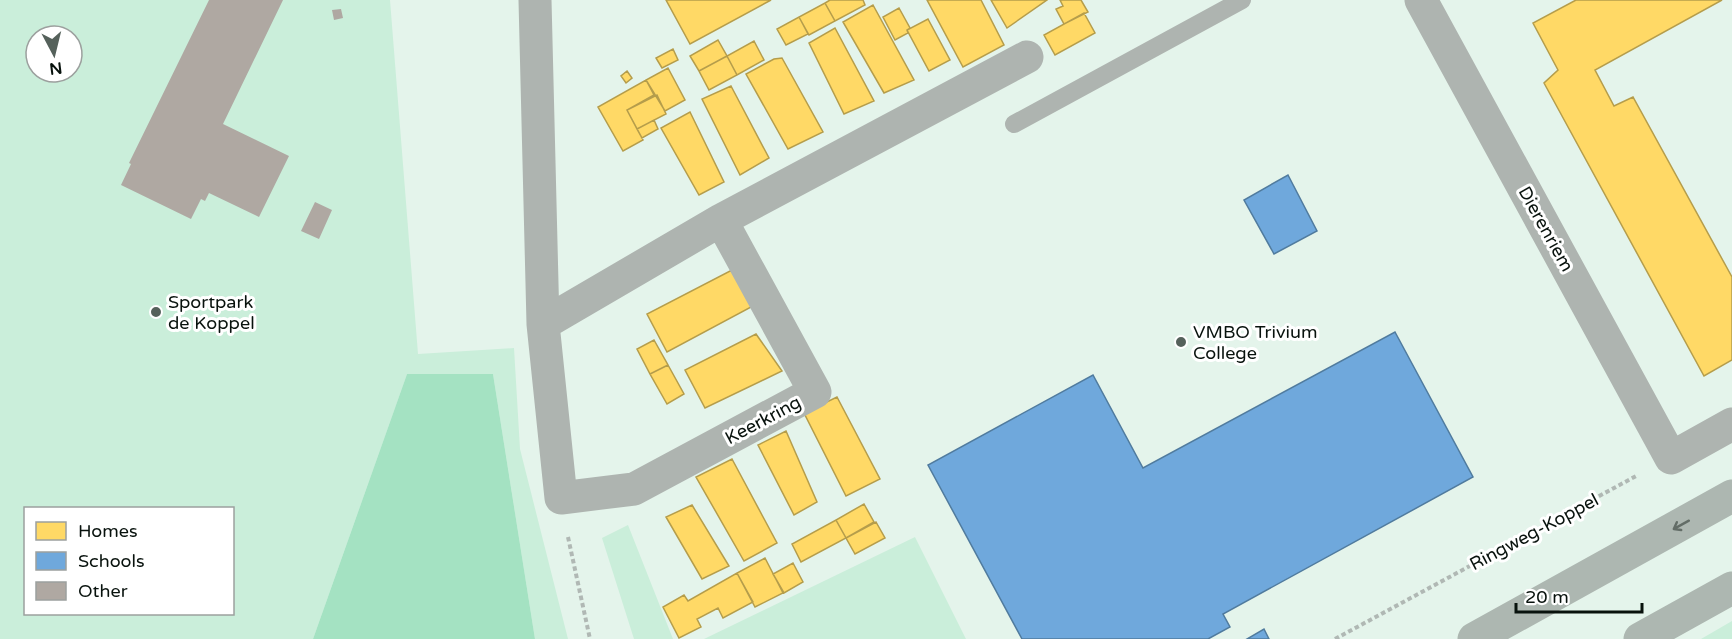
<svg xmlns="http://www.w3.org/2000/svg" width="1732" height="639" font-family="'Varela Round',sans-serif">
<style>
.green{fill:#caeeda;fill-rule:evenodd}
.water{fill:#a4e2c2}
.homes{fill:#ffd966;stroke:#b59d4b;stroke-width:1.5}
.schools{fill:#6fa8dc;stroke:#507b9e;stroke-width:1.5}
.building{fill:#afa8a2}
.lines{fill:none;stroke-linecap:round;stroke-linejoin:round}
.path{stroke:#b0b8b4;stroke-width:4;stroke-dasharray:4.5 3;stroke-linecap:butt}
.service{stroke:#aeb4b0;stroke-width:18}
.minor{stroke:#aeb4b0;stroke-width:33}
.primary{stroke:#adb7b1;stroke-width:33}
.oneway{stroke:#636d67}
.poi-dot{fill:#55615b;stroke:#fff;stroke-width:2}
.labels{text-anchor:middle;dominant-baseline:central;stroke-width:6;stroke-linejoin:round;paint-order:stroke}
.street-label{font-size:18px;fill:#08120d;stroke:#fff}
.poi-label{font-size:18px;fill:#08120d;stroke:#fff;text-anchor:start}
</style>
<rect width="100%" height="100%" fill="#e4f4eb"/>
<!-- green -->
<path class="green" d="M0,0H390L418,354L514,348L520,449L568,639H535L493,374H407L313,639H0ZM36,36H72V72H36ZM26,508H232V614H26Z
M628,525L673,639H634L602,538Z
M915,537L966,639H704Z
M1732,621V639H1701Z"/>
<!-- water -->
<path class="water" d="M407,374H493L535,639H313Z"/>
<!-- homes -->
<path class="homes" d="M666,0H771L690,44Z
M830,0H863L865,5L835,21L825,3Z
M927,0H981L1004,45L963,67Z
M991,0H1047L1007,28Z
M1060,0H1081L1088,12L1064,24L1056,9L1063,6Z
M1576,0H1722L1595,70L1614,106L1633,97L1732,277V360L1704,376L1544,83L1558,70L1533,23Z
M825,3L835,21L809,35L799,17Z
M873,5L914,80L884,93L843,22Z
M899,8L910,28L907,30L908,33L895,40L883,17Z
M1084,13L1095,33L1055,55L1044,35Z
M799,17L808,34L786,45L777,29Z
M928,19L950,60L929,71L907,30Z
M835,28L874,101L844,114L809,43Z
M718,40L727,56L699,71L690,56Z
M754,41L764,60L737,75L727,56Z
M673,49L678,60L662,68L656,58Z
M727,56L737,75L709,90L699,71Z
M782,58L823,132L788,149L746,74L774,59Z
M668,68L685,100L665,111L646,80Z
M627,71L632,78L626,83L621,76Z
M646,80L654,95L627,110L643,140L623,151L598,107Z
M731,86L769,158L740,175L702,99Z
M657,95L666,114L637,129L627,110Z
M690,112L724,182L699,195L661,128Z
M654,120L658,129L642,138L637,129Z
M732,270L753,306L667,352L647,314Z
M756,334L782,371L705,408L685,370Z
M654,340L668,365L650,374L637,349Z
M668,365L684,394L667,404L650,374Z
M837,397L880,479L846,496L804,413Z
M786,431L817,502L794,515L758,445Z
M732,459L777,543L744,561L696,477Z
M864,504L874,522L846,538L836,520Z
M692,505L729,566L702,579L666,517Z
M836,520L846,538L801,562L792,544Z
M876,522L885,538L855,554L846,538Z
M765,558L783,593L755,607L737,573Z
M793,563L803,582L784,593L773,574Z
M737,573L753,602L723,618L718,608L697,619L701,627L679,638L663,607L684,595L688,601Z"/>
<!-- schools -->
<path class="schools" d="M1288,175L1317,231L1274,254L1244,200Z
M1395,332L1473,477L1223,614L1230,627L1208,639H1022L928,465L1093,375L1143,468Z
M1264,629L1269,639H1247Z"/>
<!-- building -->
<path class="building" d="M209,0H283L223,124L289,156L259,217L209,193L205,201L201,199L191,219L121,185L131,164L129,163Z
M341,9L343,18L334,20L332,10Z
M315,202L332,210L319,239L301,231Z"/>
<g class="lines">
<!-- path -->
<path class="path" d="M568,537L590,639
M1335,639L1638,475"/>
<!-- service -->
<path class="service" d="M1014,124L1242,0"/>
<!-- minor -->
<path class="minor" d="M535,0L543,324L561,498L634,489L815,392L721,220L1027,57
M1421,0L1671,458L1732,424
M543,324L721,220"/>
<!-- primary -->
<path class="primary" d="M1474,639L1732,496
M1640,639L1732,588"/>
</g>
<!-- one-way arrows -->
<defs><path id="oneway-shaft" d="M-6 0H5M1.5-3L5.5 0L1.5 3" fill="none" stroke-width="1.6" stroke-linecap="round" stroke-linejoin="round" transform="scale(1.5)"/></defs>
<use class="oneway" href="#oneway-shaft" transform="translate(1681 525) rotate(151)"/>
<!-- markers -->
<g class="poi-dot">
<circle cx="156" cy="312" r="6"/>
<circle cx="1181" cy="342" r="6"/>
</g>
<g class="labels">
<!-- street labels -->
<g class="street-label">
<text transform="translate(1546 229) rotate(61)">Dierenriem</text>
<text transform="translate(763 420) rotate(-28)">Keerkring</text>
<text transform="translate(1534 532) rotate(-28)">Ringweg-Koppel</text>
</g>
<!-- poi labels -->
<g class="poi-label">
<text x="168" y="302">Sportpark<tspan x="168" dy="21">de Koppel</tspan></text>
<text x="1193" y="332">VMBO Trivium<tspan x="1193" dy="21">College</tspan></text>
</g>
</g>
<!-- legend -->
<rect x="24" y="507" width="210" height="108" fill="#ffffff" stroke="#9ca09e" stroke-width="1.5"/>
<rect x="36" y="522" width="30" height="18" fill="#ffd966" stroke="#9ca09e" stroke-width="1.5"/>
<text x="78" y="537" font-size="18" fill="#08120d">Homes</text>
<rect x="36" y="552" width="30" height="18" fill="#6fa8dc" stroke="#9ca09e" stroke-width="1.5"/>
<text x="78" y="567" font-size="18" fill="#08120d">Schools</text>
<rect x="36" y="582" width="30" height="18" fill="#afa8a2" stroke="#9ca09e" stroke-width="1.5"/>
<text x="78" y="597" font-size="18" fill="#08120d">Other</text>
<!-- north arrow -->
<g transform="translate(54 54) rotate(173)"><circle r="28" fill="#ffffff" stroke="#9ca09e" stroke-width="1.5"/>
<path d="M0-4.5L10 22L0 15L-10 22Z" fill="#55615b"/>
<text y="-9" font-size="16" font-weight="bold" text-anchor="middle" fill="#08120d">N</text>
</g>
<!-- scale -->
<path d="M1516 603v9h126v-9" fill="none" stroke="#08120d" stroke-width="3"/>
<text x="1525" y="603" font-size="18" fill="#08120d" stroke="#ffffff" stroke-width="4.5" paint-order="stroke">20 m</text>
</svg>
